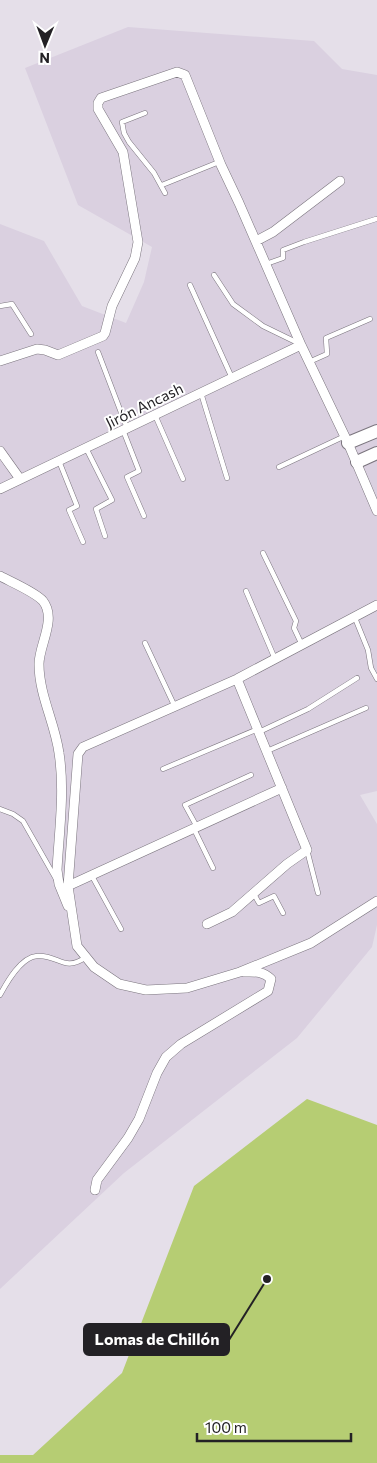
<svg xmlns="http://www.w3.org/2000/svg" width="377" height="1463" font-family="Commissioner,sans-serif">
<style>
.built{fill:#dad0e0}
.green{fill:#b6cd73}
.lines{fill:none;stroke-linecap:round;stroke-linejoin:round}
.lane-casing{stroke:#7b757e;stroke-width:5.5}
.street-casing{stroke:#7b757e;stroke-width:10}
.secondary-casing{stroke:#7b757e;stroke-width:14}
.lane{stroke:#fff;stroke-width:4.5}
.street{stroke:#fff;stroke-width:9}
.secondary{stroke:#fff;stroke-width:12}
.labels{text-anchor:middle;dominant-baseline:central;stroke-width:4;stroke-linejoin:round;paint-order:stroke}
.street-label{font-size:15px;fill:#232125;stroke:#fff}
.leader{fill:none;stroke:#232125;stroke-width:2}
.callout-dot{fill:#232125;stroke:#fff;stroke-width:2}
.callout{fill:#232125;stroke:#232125;stroke-width:2}
.callout-label{font-size:16px;text-anchor:middle;font-weight:bold;fill:#fff}
</style>
<rect width="100%" height="100%" fill="#e5dfe9"/>
<!-- built -->
<path class="built" d="M128,27L314,41L342,69L377,75V791L360,795L377,824V925L372,947L297,1038L124,1173L0,1289V224L44,241L82,306L126,323L144,282L152,247L78,205L25,68Z"/>
<!-- green -->
<path class="green" d="M307,1099L377,1125V1463H0V1455H33L122,1373L194,1186Z"/>
<g class="lines">
<!-- lane casing -->
<g class="lane-casing">
<path id="lane" d="M145,113L122,122L124,133L129,142L154,173L165,193
M162,185L219,162
M266,264L283,258V250L304,242L376,219
M214,275L233,304L263,326L300,344
M190,285L232,378
M0,306L12,304L31,334
M98,352L127,428
M309,362L327,354L326,338L370,319
M201,393L227,478
M155,415L183,479
M123,430L139,471L127,477L144,516
M86,448L112,500L96,509L105,536
M59,461L77,506L69,510L83,542
M279,467L345,436
M263,553L296,621L294,628L302,645
M246,591L275,659
M355,618L368,650L371,668L377,679
M145,643L175,707
M259,732L308,709L357,678
M267,751L366,708
M163,769L258,729
M0,809L13,814L23,821L56,879
M197,827L185,805L251,775
M194,829L213,868
M307,850L318,893
M92,876L121,929
M254,894L259,903L274,896L283,913
M0,995C7,982 21,957 37,956C58,954 64,973 86,957"/>
</g>
<!-- street casing -->
<g class="street-casing">
<path id="street" d="M256,241L273,232L340,181
M0,361L37,349L45,350L58,355L103,336L105,333L112,306L135,258L138,242L123,152L98,109V103L101,98L177,72L185,75L221,165L239,203L301,345L348,443L377,511
M0,451L20,479
M0,489L301,345
M0,576C11,582 35,592 43,601C57,619 39,645 39,664C39,695 55,723 59,753C65,791 59,832 57,870L59,884L68,906
M377,605L237,679L83,747L78,754L68,886L77,946L94,967L119,984L146,990L187,988L240,972L311,943L377,901
M68,886L282,788
M207,924L232,912L287,864L307,850L237,679
M95,1190L97,1180L128,1138L139,1119L157,1073L166,1057L181,1044L268,991L271,979C263,971 256,972 245,972"/>
</g>
<!-- secondary casing -->
<g class="secondary-casing">
<path id="secondary" d="M348,443L377,431
M357,462L377,453"/>
</g>
<!-- lane -->
<use href="#lane" class="lane"/>
<!-- street -->
<use href="#street" class="street"/>
<!-- secondary -->
<use href="#secondary" class="secondary"/>
</g>
<g class="labels">
<!-- street labels -->
<g class="street-label">
<text transform="translate(144 405) rotate(-26)">Jirón Ancash</text>
</g>
</g>
<!-- callouts -->
<path class="leader" d="M267 1279L229 1340"/>
<circle class="callout-dot" cx="267" cy="1279" r="5"/>
<rect class="callout" x="84" y="1324" width="145" height="31" rx="5"/>
<g class="callout-label">
<text x="157" y="1345">Lomas de Chillón</text>
</g>
<!-- north arrow -->
<g transform="translate(45 45) rotate(181)" stroke="#ffffff" stroke-width="4" paint-order="stroke">
<path d="M0-4L9 19L0 12L-9 19Z" fill="#232125"/>
<text y="-8" font-size="14" font-weight="bold" text-anchor="middle" fill="#232125">N</text>
</g>
<!-- scale -->
<path d="M197 1433v8h154v-8" fill="none" stroke="#232125" stroke-width="2.5"/>
<text x="205" y="1433" font-size="15" fill="#232125" stroke="#ffffff" stroke-width="4" paint-order="stroke">100 m</text>
</svg>
